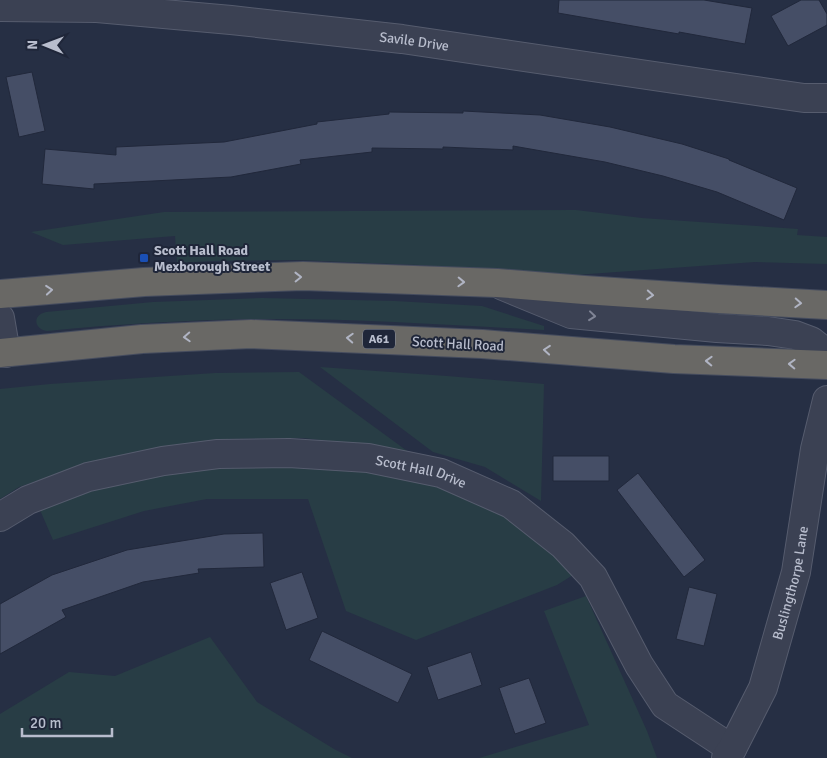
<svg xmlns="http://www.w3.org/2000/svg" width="827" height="758" font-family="Signika,sans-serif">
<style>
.green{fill:#283d45}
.building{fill:#454e66;stroke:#21283b}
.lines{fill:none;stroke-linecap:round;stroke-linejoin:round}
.minor-casing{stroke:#565c6e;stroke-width:30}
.trunk-casing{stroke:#454c5e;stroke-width:30}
.minor{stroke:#3b4153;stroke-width:28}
.trunk{stroke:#696865;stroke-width:28}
.oneway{stroke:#b0b4c3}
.oneway2{stroke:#808596}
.transit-dot{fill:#1a4fb4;stroke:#1f2639;stroke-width:2}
.labels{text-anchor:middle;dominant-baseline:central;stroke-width:4;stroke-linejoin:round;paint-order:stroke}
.shield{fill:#1f2639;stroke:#8a90a1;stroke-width:1}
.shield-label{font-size:12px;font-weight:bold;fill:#b8bdcd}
.street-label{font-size:14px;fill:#b8bdcd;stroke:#1f2639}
.poi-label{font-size:14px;font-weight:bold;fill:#b8bdcd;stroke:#1f2639;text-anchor:start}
</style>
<rect width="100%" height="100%" fill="#262f44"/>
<!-- green -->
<path class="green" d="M576,210L642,218L798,229L797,235L827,237V264L755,262L575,275L419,265L298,260L212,261L177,263L175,236L63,245L31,232L164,212Z
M262,298L395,301L482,306L544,326V330C449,325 354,318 259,319C188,320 118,324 47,331C34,329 32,315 46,312L153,302Z
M320,367L447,376L544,384L541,501L485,467L433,452Z
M299,372L410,453L369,446L304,438L226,439L165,446L88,464L19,487L0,499V389L50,384L215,373Z
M237,465L318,466L363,470L438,486L479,501L527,530L559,559L573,575L557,585L416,640L346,611L308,499H207L144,511L53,540L40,510L90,491L172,473Z
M586,596L647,731L657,758H479L589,725L544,611Z
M210,637L257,702L334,749L352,758H0V714L69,672L115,676Z"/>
<!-- building -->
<path class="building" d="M559,0H704L752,8L745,44L679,32V34L558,13Z
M801,0H819L827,14V25L788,46L771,16Z
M32,72L45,131L19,137L6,77Z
M463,111L540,115L610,127L682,144L729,159V160L797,188L784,220L717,192L663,176L605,162L513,146V150L443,147V149L372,148V152L300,160L301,164L231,177L94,184V189L42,184L45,149L116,155V147L224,142L317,124V122L389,114V112L463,113Z
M553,456H609V481H553Z
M638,473L705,560L684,577L617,490Z
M263,533L264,567L198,569L199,573L143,582L62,610L66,617L0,654V604L52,575L127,550L224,534Z
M302,572L318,618L286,630L270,583Z
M689,587L717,594L704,646L676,639Z
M322,631L412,674L398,703L309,660Z
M471,652L482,685L438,700L427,667Z
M529,678L546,723L515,734L499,688Z"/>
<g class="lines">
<!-- minor casing -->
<g class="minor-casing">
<g id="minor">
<path id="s1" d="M0,7L97,8L231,20L402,39L804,98H827"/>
<path d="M503,286L571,314L717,328L768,331L795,335L811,341L821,349L827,356"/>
<path d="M0,318L6,353"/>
<path id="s2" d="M0,517L28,500L88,477L163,461L218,454L289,453L368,458L441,473L511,504L563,545L593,577L639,665L665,705L732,749"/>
<path id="s3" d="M726,758L732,749L763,688L796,572L815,449L827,400"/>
</g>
</g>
<!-- trunk casing -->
<g class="trunk-casing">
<path id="trunk" d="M0,294L144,282L303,276L497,283L584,290L719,299L827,305
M0,353L142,339L251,334L482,344L674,359L827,365"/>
</g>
<!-- minor -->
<use href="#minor" class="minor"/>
<!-- trunk -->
<use href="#trunk" class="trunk"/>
</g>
<!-- one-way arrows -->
<defs><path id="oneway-chevron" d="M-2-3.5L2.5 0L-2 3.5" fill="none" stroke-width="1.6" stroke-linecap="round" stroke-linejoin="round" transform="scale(1.25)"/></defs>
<g class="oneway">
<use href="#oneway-chevron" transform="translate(298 277) rotate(-1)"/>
<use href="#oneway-chevron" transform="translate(461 282) rotate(2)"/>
<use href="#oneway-chevron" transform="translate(49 290) rotate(-5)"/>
<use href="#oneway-chevron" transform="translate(650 295) rotate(4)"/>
<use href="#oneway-chevron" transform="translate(798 303) rotate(3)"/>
<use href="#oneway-chevron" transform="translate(187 337) rotate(177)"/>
<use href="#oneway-chevron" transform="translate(350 338) rotate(-177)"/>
<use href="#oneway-chevron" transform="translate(547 350) rotate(-175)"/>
<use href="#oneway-chevron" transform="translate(709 361) rotate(-178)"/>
<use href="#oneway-chevron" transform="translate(792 364) rotate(-178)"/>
</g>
<use class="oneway2" href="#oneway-chevron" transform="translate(592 316) rotate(6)"/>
<!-- markers -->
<rect class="transit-dot" x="139" y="253" width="10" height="10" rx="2.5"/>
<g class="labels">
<!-- shield labels -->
<rect class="shield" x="363" y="329.5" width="32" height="19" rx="4"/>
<g class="shield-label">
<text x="379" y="339">A61</text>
</g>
<!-- street labels -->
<g class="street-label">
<text stroke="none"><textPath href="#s1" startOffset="416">Savile Drive</textPath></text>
<text transform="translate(458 344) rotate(3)">Scott Hall Road</text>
<text stroke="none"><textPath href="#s2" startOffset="434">Scott Hall Drive</textPath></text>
<text stroke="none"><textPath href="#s3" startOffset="188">Buslingthorpe Lane</textPath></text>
</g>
<!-- poi labels -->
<g class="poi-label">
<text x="154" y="250">Scott Hall Road<tspan x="154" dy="16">Mexborough Street</tspan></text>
</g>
</g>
<!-- north arrow -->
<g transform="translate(45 45) rotate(271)" stroke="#1f2639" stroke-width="4" paint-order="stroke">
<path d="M0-4L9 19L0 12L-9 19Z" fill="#b8bdcd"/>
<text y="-8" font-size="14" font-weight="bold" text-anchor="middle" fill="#b8bdcd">N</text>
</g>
<!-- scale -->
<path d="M22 728v8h90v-8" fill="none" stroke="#b8bdcd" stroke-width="2.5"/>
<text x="30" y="728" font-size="15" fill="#b8bdcd" stroke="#1f2639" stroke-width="4" paint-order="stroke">20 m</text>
</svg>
